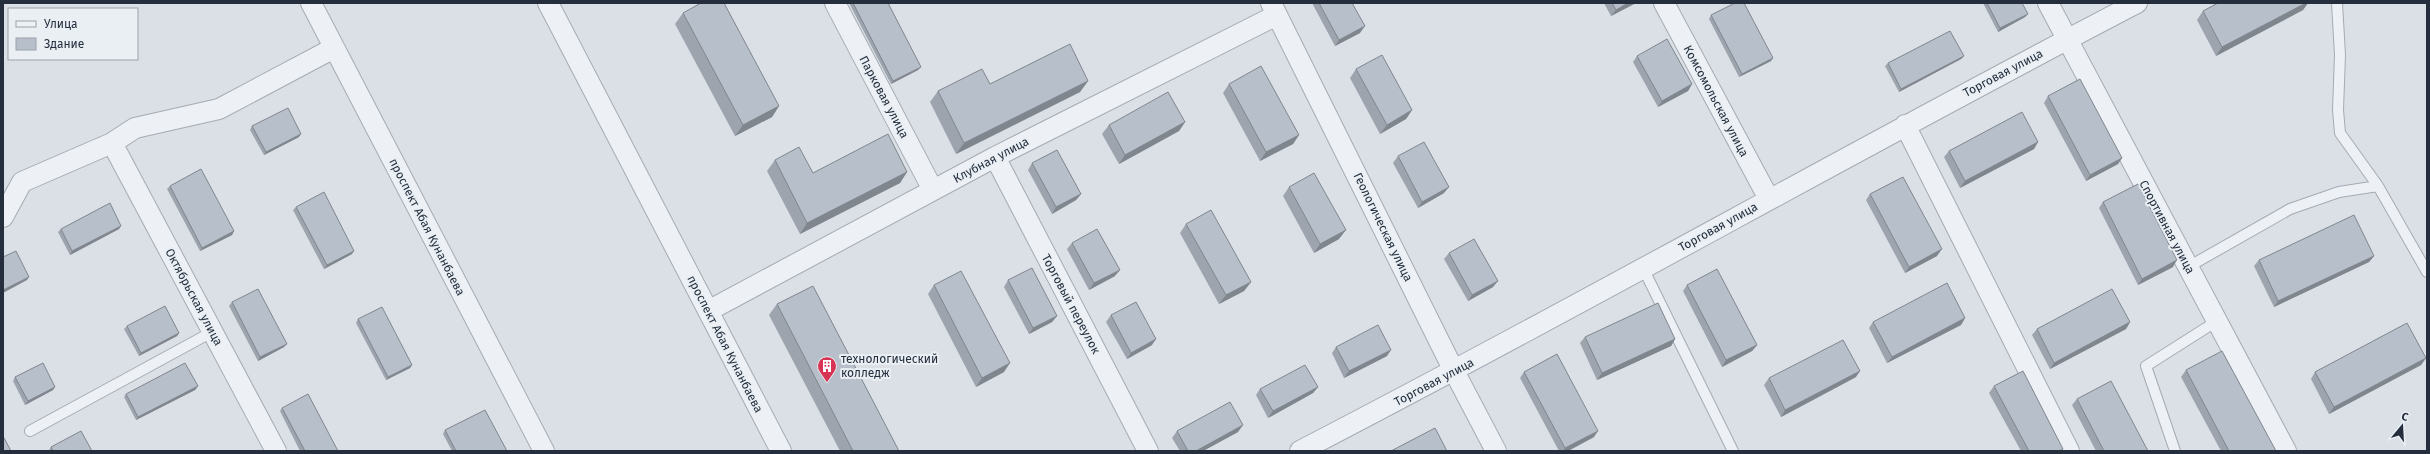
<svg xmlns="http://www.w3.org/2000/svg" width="2430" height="454" font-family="'Fira Sans',sans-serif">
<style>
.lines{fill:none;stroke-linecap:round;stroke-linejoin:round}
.lane-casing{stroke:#a4abb3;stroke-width:12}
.street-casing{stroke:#a4abb3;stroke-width:22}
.lane{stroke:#edf0f5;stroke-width:10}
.street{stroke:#edf0f5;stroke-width:20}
.wall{fill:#9da4ae}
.shaded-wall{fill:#80868d}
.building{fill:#b7bfca;stroke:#80868d}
.labels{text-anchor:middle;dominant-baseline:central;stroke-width:4;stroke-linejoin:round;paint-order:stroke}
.street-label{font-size:12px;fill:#242e3d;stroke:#eaeff4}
.poi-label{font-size:12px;fill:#242e3d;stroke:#eaeff4;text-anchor:start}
</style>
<rect width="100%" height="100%" fill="#dbe0e6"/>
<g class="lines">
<!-- lane casing -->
<g class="lane-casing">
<path id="lane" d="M2337,3L2340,55L2338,110L2340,133L2378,186
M2188,267L2290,209L2339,192L2378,186L2427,272
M1643,268L1733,451
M30,431L212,332
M2175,451L2146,366L2217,321"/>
</g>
<!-- street casing -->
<g class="street-casing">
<path id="street" d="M311,3L544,451
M548,3L781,451
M835,3L933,190
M1271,3L1454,371L1496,451
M1664,3L1769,199
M2048,3L2286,451
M1905,125L2069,451
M112,143L276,451
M995,157L1148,451
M3,217L22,182L112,143L135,128L219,109L334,48
M708,311L995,157L1277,15
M1300,451C1581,306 1856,149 2137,3"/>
</g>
<!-- lane -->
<use href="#lane" class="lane"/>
<!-- street -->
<use href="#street" class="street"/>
</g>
<!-- wall -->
<path class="wall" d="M849,3H888L918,70L891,84Z
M1312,3H1352L1360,33L1335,46Z
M1604,3H1636L1611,16Z
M1983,3H2022L2025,17L1998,32Z
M2218,3H2308L2303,10L2216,56L2197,20L2203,11Z
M683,13L779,106L772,117L735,136L675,24Z
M1711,15L1771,61L1739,77L1709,19Z
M1637,56L1692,84L1688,91L1658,107L1633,62Z
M1964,56L1961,59L1899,92L1885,66L1888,63Z
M1356,69L1412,110L1406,119L1380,134L1350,78Z
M1088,81L1080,92L956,154L930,102L938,91L990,84Z
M1229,84L1299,135L1293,144L1260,161L1223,93Z
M2048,96L2122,158L2118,164L2086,181L2044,103Z
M1185,122L1179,131L1119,164L1102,134L1109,125Z
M252,126L299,137L264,155L250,130Z
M2038,142L2034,149L1960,188L1944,157L1949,151Z
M1398,156L1444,193L1418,208L1393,163Z
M775,160L813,173L907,172L900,183L800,234L767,171Z
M1032,163L1081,194L1076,200L1052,214L1028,170Z
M170,186L234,231L232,235L200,251L167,189Z
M1289,187L1339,239L1314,253L1283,196Z
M1870,194L1937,256L1905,273L1866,200Z
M2103,202L2173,267L2138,285L2099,208Z
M296,207L352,254L324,269L293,210Z
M1186,224L1251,282L1244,291L1219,304L1180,233Z
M121,226L119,229L70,255L58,232L61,229Z
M1072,243L1115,276L1089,290L1067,249Z
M1449,253L1493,287L1468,301L1444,259Z
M2374,256L2369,262L2274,307L2254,266L2259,260Z
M1008,280L1057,316L1052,322L1029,334L1004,287Z
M934,285L1004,372L976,387L928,294Z
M1687,285L1757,345L1752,351L1722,367L1683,291Z
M232,302L284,347L258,361L229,306Z
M777,304L899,451H840L769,315Z
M1111,315L1152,345L1127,359L1106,322Z
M1965,318L1961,325L1887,363L1869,328L1873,322Z
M358,319L412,365L410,368L386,380L356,323Z
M2130,322L2126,329L2050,369L2032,335L2037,329Z
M127,326L179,333L177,336L139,356L124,329Z
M1585,337L1675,339L1671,346L1597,380L1580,343Z
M1336,347L1387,356L1344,378L1332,353Z
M2426,358L2421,365L2329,414L2311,379L2315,372Z
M2186,370L2276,451H2221L2181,377Z
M1524,372L1594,437L1568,451H1559L1520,378Z
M15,377L53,390L25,405L13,381Z
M1856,377L1781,417L1764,385L1769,378Z
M198,386L195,390L136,420L124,397L126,394Z
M1994,386L2061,451H2021L1989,393Z
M1318,387L1313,393L1268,418L1256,395L1260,389Z
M2077,399L2148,451H2096L2072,405Z
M282,408L338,451H300L280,411Z
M445,430L507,451H452L443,434Z
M1177,431L1238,432L1203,451H1180L1172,438Z
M51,447L92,451H49V450Z"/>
<!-- shaded-wall -->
<path class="shaded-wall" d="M1628,3H1636L1611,16L1616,10Z
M2306,3H2308L2303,10L2216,56L2222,47Z
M2028,14L2025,17L1998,32L2000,28Z
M1365,26L1360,33L1335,46L1339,40Z
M1964,56L1961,59L1899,92L1901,89Z
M1773,58L1771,61L1739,77L1742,74Z
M921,67L918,70L891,84L893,81Z
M1088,81L1080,92L956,154L964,143Z
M1692,84L1688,91L1658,107L1662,101Z
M779,106L772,117L735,136L743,125Z
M1412,110L1406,119L1380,134L1387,125Z
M1185,122L1179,131L1119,164L1125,155Z
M301,134L299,137L264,155L266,152Z
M1299,135L1293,144L1260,161L1266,152Z
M2038,142L2034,149L1960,188L1965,181Z
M2122,158L2118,164L2086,181L2090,175Z
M907,172L900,183L800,234L807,223Z
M1449,187L1444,193L1418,208L1422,202Z
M1081,194L1076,200L1052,214L1056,207Z
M121,226L119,229L70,255L72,251Z
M1346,230L1339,239L1314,253L1320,244Z
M234,231L232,235L200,251L202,248Z
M1942,249L1937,256L1905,273L1909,267Z
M354,251L352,254L324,269L327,265Z
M2374,256L2369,262L2274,307L2278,301Z
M2177,260L2173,267L2138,285L2142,279Z
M1120,270L1115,276L1089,290L1094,283Z
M29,277L27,280L3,293V290Z
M1498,281L1493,287L1468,301L1472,295Z
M1251,282L1244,291L1219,304L1226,295Z
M1057,316L1052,322L1029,334L1033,328Z
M1965,318L1961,325L1887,363L1892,357Z
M2130,322L2126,329L2050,369L2054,363Z
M179,333L177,336L139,356L141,353Z
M1156,339L1152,345L1127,359L1131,353Z
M1675,339L1671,346L1597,380L1602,373Z
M287,344L284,347L258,361L260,357Z
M1757,345L1752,351L1722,367L1726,360Z
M1391,350L1387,356L1344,378L1349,371Z
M2426,358L2421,365L2329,414L2334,407Z
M1010,363L1004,372L976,387L982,378Z
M412,365L410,368L386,380L388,377Z
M1860,371L1856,377L1781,417L1785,410Z
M198,386L195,390L136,420L138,417Z
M55,387L53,390L25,405L28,401Z
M1318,387L1313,393L1268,418L1273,411Z
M1243,425L1238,432L1203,451H1196Z
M1598,431L1594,437L1568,451H1563L1565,448Z"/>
<!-- building -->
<path class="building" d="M701,3H724L779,106L743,125L683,13Z
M853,3H888L921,67L893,81Z
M1319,3H1352L1365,26L1339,40Z
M1612,3H1628L1616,10Z
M1735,3H1744L1773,58L1742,74L1711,15Z
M1987,3H2022L2028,14L2000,28Z
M2218,3H2306L2222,47L2203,11Z
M1950,31L1964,56L1901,89L1888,63Z
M1667,39L1692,84L1662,101L1637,56Z
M1070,44L1088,81L964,143L938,91L982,69L990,84Z
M1382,55L1412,110L1387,125L1356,69Z
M1261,66L1299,135L1266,152L1229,84Z
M2080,79L2122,158L2090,175L2048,96Z
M1168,92L1185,122L1125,155L1109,125Z
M288,108L301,134L266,152L252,126Z
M2022,112L2038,142L1965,181L1949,151Z
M888,134L907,172L807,223L775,160L799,147L813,173Z
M1424,142L1449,187L1422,202L1398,156Z
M1057,150L1081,194L1056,207L1032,163Z
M201,169L234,231L202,248L170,186Z
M1314,173L1346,230L1320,244L1289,187Z
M1903,177L1942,249L1909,267L1870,194Z
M2138,184L2177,260L2142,279L2103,202Z
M324,192L354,251L327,265L296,207Z
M110,203L121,226L72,251L61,229Z
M1211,210L1251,282L1226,295L1186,224Z
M2354,215L2374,256L2278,301L2259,260Z
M1097,229L1120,270L1094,283L1072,243Z
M1474,239L1498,281L1472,295L1449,253Z
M16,251L29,277L3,290V257Z
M1032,268L1057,316L1033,328L1008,280Z
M1717,269L1757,345L1726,360L1687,285Z
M961,271L1010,363L982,378L934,285Z
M1947,283L1965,318L1892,357L1873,322Z
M813,286L899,451H853L777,304Z
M258,289L287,344L260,357L232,302Z
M2112,289L2130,322L2054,363L2037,329Z
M1136,302L1156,339L1131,353L1111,315Z
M1658,303L1675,339L1602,373L1585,337Z
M165,306L179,333L141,353L127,326Z
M382,307L412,365L388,377L358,319Z
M2407,323L2426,358L2334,407L2315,372Z
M1378,325L1391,350L1349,371L1336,347Z
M1843,340L1860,371L1785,410L1769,378Z
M2222,351L2276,451H2229L2186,370Z
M1557,354L1598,431L1565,448L1524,372Z
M43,363L55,387L28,401L15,377Z
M185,363L198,386L138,417L126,394Z
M1305,365L1318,387L1273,411L1260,389Z
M2023,371L2063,449L2059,451H2029L1994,386Z
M2111,381L2148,451H2104L2077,399Z
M308,394L338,451H305L282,408Z
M1230,402L1243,425L1196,451H1188L1177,431Z
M485,410L507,451H456L445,430Z
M1435,428L1447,451H1391Z
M81,431L92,451H53L51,447Z
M3,436L11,451H3Z"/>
<!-- icons -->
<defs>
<g id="building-pin" transform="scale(1)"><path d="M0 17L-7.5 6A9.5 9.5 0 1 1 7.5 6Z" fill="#d73453" stroke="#eaeff4"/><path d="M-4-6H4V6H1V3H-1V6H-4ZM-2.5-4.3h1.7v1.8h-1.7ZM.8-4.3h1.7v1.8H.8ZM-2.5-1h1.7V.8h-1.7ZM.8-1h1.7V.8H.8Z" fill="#fff"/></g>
</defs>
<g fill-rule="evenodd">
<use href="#building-pin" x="827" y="366"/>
</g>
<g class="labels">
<!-- street labels -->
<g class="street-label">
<text transform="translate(2003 73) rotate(-28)">Торговая улица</text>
<text transform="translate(884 97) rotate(62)">Парковая улица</text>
<text transform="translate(1716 101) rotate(62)">Комсомольская улица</text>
<text transform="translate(991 160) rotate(-28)">Клубная улица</text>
<text transform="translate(427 227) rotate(63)">проспект Абая Кунанбаева</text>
<text transform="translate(1383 227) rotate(64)">Геологическая улица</text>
<text transform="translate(1718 227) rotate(-29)">Торговая улица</text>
<text transform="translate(2167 227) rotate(62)">Спортивная улица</text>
<text transform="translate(194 297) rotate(62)">Октябрьская улица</text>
<text transform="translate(1071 304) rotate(62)">Торговый переулок</text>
<text transform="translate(725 344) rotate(63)">проспект Абая Кунанбаева</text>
<text transform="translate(1434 382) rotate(-28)">Торговая улица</text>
</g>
<!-- poi labels -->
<g class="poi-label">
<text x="841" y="359">технологический<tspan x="841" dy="14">колледж</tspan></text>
</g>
</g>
<!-- border -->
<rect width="2430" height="454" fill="none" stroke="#242e3d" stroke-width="8"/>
<!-- legend -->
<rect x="8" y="8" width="130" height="52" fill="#eaeff4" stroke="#9ba2ab"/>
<rect x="16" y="21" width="20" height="6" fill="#edf0f5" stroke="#9ba2ab"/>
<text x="44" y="28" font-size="12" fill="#242e3d">Улица</text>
<rect x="16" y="38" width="20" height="12" fill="#b7bfca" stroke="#9ba2ab"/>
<text x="44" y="48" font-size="12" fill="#242e3d">Здание</text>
<!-- north arrow -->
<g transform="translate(2402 426) rotate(18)" stroke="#eaeff4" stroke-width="3" paint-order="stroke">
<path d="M0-3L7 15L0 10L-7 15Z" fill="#242e3d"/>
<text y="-6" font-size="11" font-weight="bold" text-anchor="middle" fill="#242e3d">С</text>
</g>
</svg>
